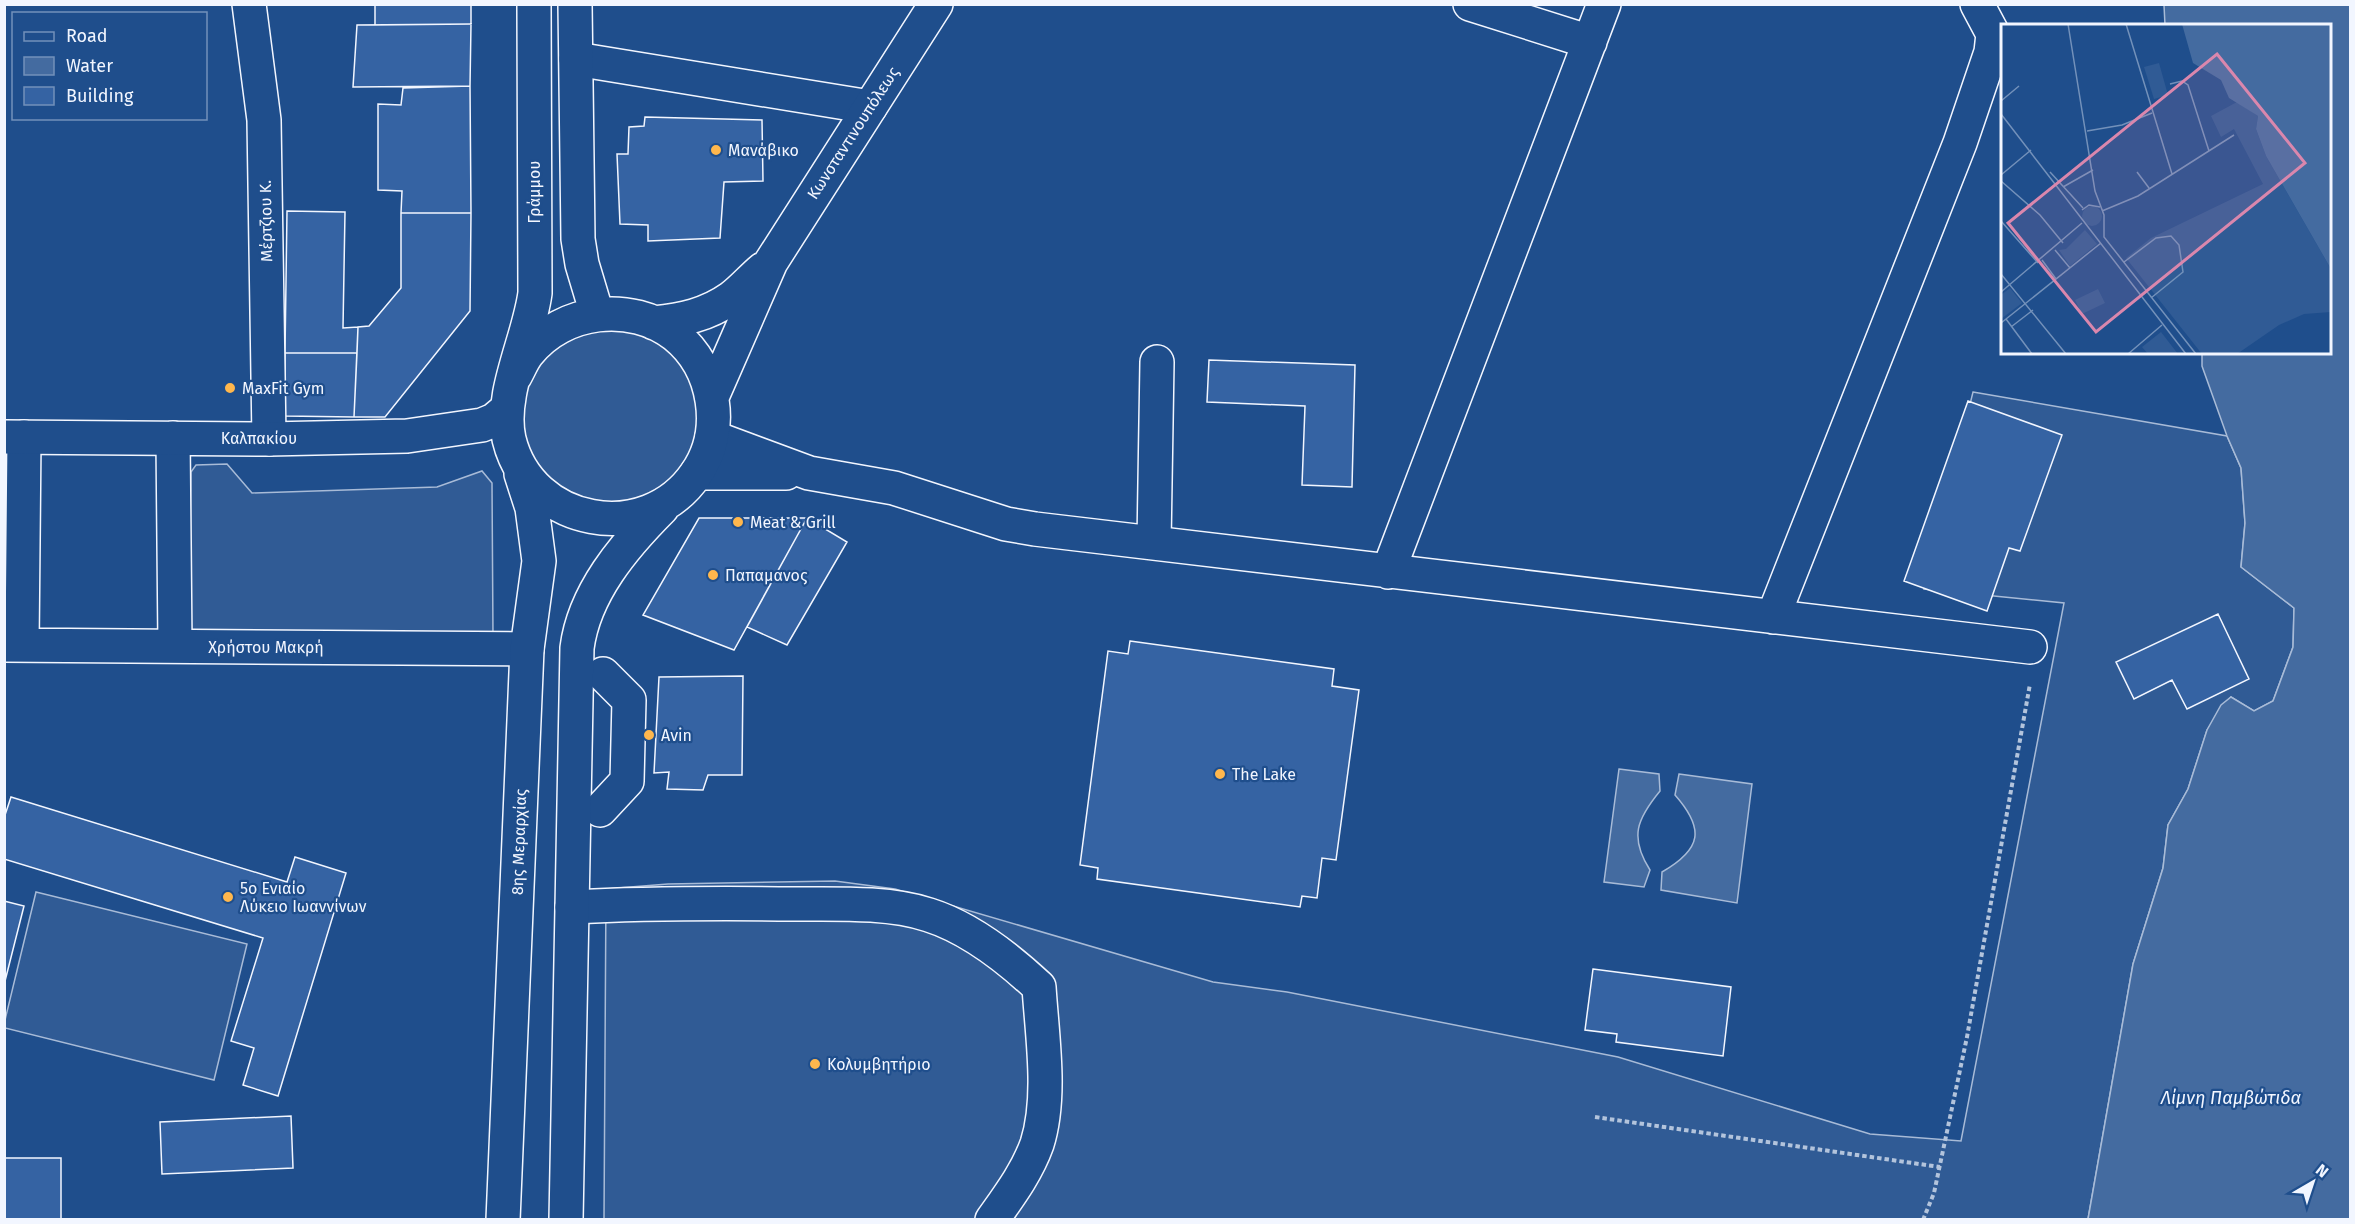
<svg xmlns="http://www.w3.org/2000/svg" width="2355" height="1224" font-family="'Fira Sans',sans-serif">
<style>
.built{fill:#305b95;stroke:#a8bbd7;stroke-width:1.5}
.water{fill:#446ba0;stroke:#a8bbd7;stroke-width:1.5}
.building{fill:#3563a3;stroke:#f2f6ff;stroke-width:1.5}
.lines{fill:none;stroke-linecap:round;stroke-linejoin:round}
.minor-casing{stroke:#f2f6ff;stroke-width:36}
.major-casing{stroke:#f2f6ff;stroke-width:36}
.path{stroke:#b3c4dc;stroke-width:4;stroke-dasharray:4.5 3;stroke-linecap:butt}
.minor{stroke:#1f4e8c;stroke-width:33}
.major{stroke:#1f4e8c;stroke-width:33}
.poi-dot{fill:#ffb74d;stroke:#1f4e8c;stroke-width:2}
.labels{text-anchor:middle;dominant-baseline:central;stroke-width:4.5;stroke-linejoin:round;paint-order:stroke}
.street-label{font-size:16px;fill:#f2f6ff;stroke:#1f4e8c}
.poi-label{font-size:16px;fill:#f2f6ff;stroke:#1f4e8c;text-anchor:start}
.water-label{font-size:18px;font-style:italic;fill:#f2f6ff;stroke:#1f4e8c}
.inset-road{fill:none;stroke:#7391ba;stroke-width:1.5}
.view{fill:#da87ad;fill-opacity:0.15;stroke:#da87ad;stroke-width:3}
.inset-edge{fill:none;stroke:#f2f6ff;stroke-width:3}
</style>
<rect width="100%" height="100%" fill="#1f4e8c"/>
<!-- built -->
<path class="built" d="M566,328L661,331L704,383L691,479L600,517L521,466L520,372Z
M1973,392L2227,436L2241,468L2245,523L2241,567L2294,608L2293,647L2273,701L2254,711L2231,697L2207,730L2188,789L2168,825L2163,868L2133,964L2088,1219L604,1220L606,889L668,884L835,881L895,889L1213,982L1287,992L1618,1057L1870,1134L1961,1141L2064,603L1924,589Z
M227,464L252,493L437,487L482,471L492,483L493,637L189,636L191,472L196,465Z
M36,892L247,944L214,1080L5,1028V1020Z"/>
<!-- water -->
<path class="water" d="M2164,5H2350V1219H2088L2133,964L2163,868L2168,825L2188,789L2207,730L2221,705L2231,697L2254,711L2273,701L2293,647L2294,608L2241,567L2245,523L2241,468L2227,436L2202,366V353L2330,352V26L2165,25Z
M1619,769L1659,774L1660,791C1637,819 1629,837 1650,870L1644,887L1604,882Z
M1679,774L1752,784L1737,903L1661,890L1662,872C1702,849 1705,829 1675,795Z"/>
<!-- building -->
<path class="building" d="M375,4H471V24L375,25Z
M471,24L470,86L353,87L357,25Z
M470,86L471,213H401L402,191L378,190V104L401,105L403,88Z
M645,117L762,120L763,181L724,182L720,238L648,241V225L620,224L617,154H628L629,127L644,126Z
M287,211L345,212L343,328L358,327L357,353H285Z
M401,213H471L470,311L385,417H354L358,327L369,326L401,288Z
M285,353H357L354,417L285,416Z
M1209,360L1355,365L1352,487L1302,485L1305,406L1207,402Z
M1968,401L2062,435L2020,551L2009,548L1987,611L1904,581Z
M699,518H807L734,650L643,615Z
M807,518L847,542L787,645L747,627Z
M2218,614L2249,679L2187,709L2172,680L2134,699L2116,662Z
M1130,641L1334,669L1332,686L1359,690L1336,860L1322,858L1317,898L1302,896L1300,907L1097,879L1098,868L1080,865L1108,651L1128,654Z
M743,676L742,775H708L703,790L667,789L669,772L654,773L659,677Z
M11,797L287,882L295,857L346,873L278,1096L243,1085L254,1048L231,1041L263,938L4,859V818Z
M4,901L24,906L4,985Z
M1593,969L1731,987L1723,1056L1616,1042L1617,1034L1585,1030Z
M291,1116L293,1168L162,1174L160,1122Z
M4,1158H61V1220H4Z"/>
<g class="lines">
<!-- minor casing -->
<g class="minor-casing">
<path id="minor" d="M249,4L264,120L269,439
M1470,4L1590,42
M576,59L870,107
M712,437L809,473L894,488L1006,524L1035,529L2030,647
M173,438L175,646
M697,473H786
M1154,543L1157,362
M1388,572L1604,4
M1773,617L1960,143L1991,52L1993,34L1977,4
M4,645L527,649
M22,645L24,437
M600,810L627,781L629,700L603,674
M572,907C647,903 721,903 796,904C837,904 890,902 929,915C970,928 1007,957 1039,987C1042,1035 1052,1097 1037,1144C1027,1172 1009,1196 992,1220"/>
</g>
<!-- major casing -->
<g class="major-casing">
<path id="major" d="M575,4L578,239L582,264L597,314
M654,323C682,320 707,315 731,298C742,290 752,278 763,269
M515,376C519,369 523,359 528,353C563,309 631,301 675,335C716,368 726,431 696,474C646,547 530,526 509,439C499,394 529,339 535,293L534,4
M712,397L771,262L936,4
M4,437L269,439L407,436L482,425L494,420L507,409
M503,1220L527,649L539,561L532,508L521,474
M566,1220L577,648C584,593 624,546 662,508"/>
</g>
<!-- path -->
<path class="path" d="M1595,1117L1940,1167
M1923,1220L1934,1193L1967,1037L2030,684"/>
<!-- minor -->
<use href="#minor" class="minor"/>
<!-- major -->
<use href="#major" class="major"/>
</g>
<!-- markers -->
<g class="poi-dot">
<circle cx="716" cy="150" r="6"/>
<circle cx="230" cy="388" r="6"/>
<circle cx="738" cy="522" r="6"/>
<circle cx="713" cy="575" r="6"/>
<circle cx="649" cy="735" r="6"/>
<circle cx="1220" cy="774" r="6"/>
<circle cx="228" cy="897" r="6"/>
<circle cx="815" cy="1064" r="6"/>
</g>
<g class="labels">
<!-- street labels -->
<g class="street-label">
<text transform="translate(853 133) rotate(-57)">Κωνσταντινουπόλεως</text>
<text transform="translate(534 192) rotate(-90)">Γράμμου</text>
<text transform="translate(266 221) rotate(-91)">Μέρτζιου Κ.</text>
<text x="259" y="438">Καλπακίου</text>
<text x="266" y="647">Χρήστου Μακρή</text>
<text transform="translate(519 842) rotate(-88)">8ης Μεραρχίας</text>
</g>
<!-- poi labels -->
<g class="poi-label">
<text x="728" y="150">Μανάβικο</text>
<text x="242" y="388">MaxFit Gym</text>
<text x="750" y="522">Meat &amp; Grill</text>
<text x="725" y="575">Παπαμανος</text>
<text x="661" y="735">Avin</text>
<text x="1232" y="774">The Lake</text>
<text x="240" y="888">5ο Ενιαίο<tspan x="240" dy="18">Λύκειο Ιωαννίνων</tspan></text>
<text x="827" y="1064">Κολυμβητήριο</text>
</g>
<!-- water labels -->
<g class="water-label">
<text x="2231" y="1098">Λίμνη Παμβώτιδα</text>
</g>
</g>
<!-- overview -->
<g transform="translate(2001 24)">
<rect width="330" height="330" fill="#1f4e8c"/>
<path d="M158,39L167,71L153,75L143,43ZM236,78L257,92L255,105L265,132L330,245V288L303,290L278,301L236,330H201L125,234L150,214L262,160L233,105L220,113L210,92ZM81 192a10 10 0 1 1 20 0a10 10 0 1 1-20 0ZM84,206L96,220L69,242L58,226L65,225ZM9,264L21,279L0,295V271ZM97,265L104,279L81,290L74,276ZM160,308L177,330H147L141,323Z" fill="#305b95"/>
<path d="M181,0H330V245L265,132L255,105L257,92L228,74L220,56L192,39Z" fill="#446ba0"/>
<path class="inset-road" d="M67,0L94,167L103,191V213L195,330M125,0L171,150M169,60L181,57L187,61L208,127M0,77L18,62M0,90L185,330M86,107L121,101L151,89M49,148L82,184M136,148L148,164M0,151L30,126M0,157L39,191L62,219M62,163L92,146M81,186L88,181L99,183M101,187L137,172L233,111M0,197L37,239M54,226L69,244M41,236L55,255M123,238L155,214L170,212L178,221L182,248L150,274M0,250L65,330M0,268L81,199M5,295L31,330M0,299L100,219M10,303L32,286M127,330L161,301"/>
<path class="view" d="M216,30L304,139L95,308L7,199Z"/>
<rect width="330" height="330" class="inset-edge"/>
</g>
<!-- border -->
<rect width="2355" height="1224" fill="none" stroke="#f2f6ff" stroke-width="12"/>
<!-- legend -->
<rect x="12" y="12" width="195" height="108" fill="#1f4e8c" stroke="#7391ba" stroke-width="1.5"/>
<rect x="24" y="32" width="30" height="9" fill="#1f4e8c" stroke="#7391ba" stroke-width="1.5"/>
<text x="66" y="42" font-size="18" fill="#f2f6ff">Road</text>
<rect x="24" y="57" width="30" height="18" fill="#446ba0" stroke="#7391ba" stroke-width="1.5"/>
<text x="66" y="72" font-size="18" fill="#f2f6ff">Water</text>
<rect x="24" y="87" width="30" height="18" fill="#3563a3" stroke="#7391ba" stroke-width="1.5"/>
<text x="66" y="102" font-size="18" fill="#f2f6ff">Building</text>
<!-- north arrow -->
<g transform="translate(2313 1182) rotate(39)" stroke="#1f4e8c" stroke-width="4.5" paint-order="stroke">
<path d="M0-4.5L10 22L0 15L-10 22Z" fill="#f2f6ff"/>
<text y="-9" font-size="16" font-weight="bold" text-anchor="middle" fill="#f2f6ff">N</text>
</g>
</svg>
